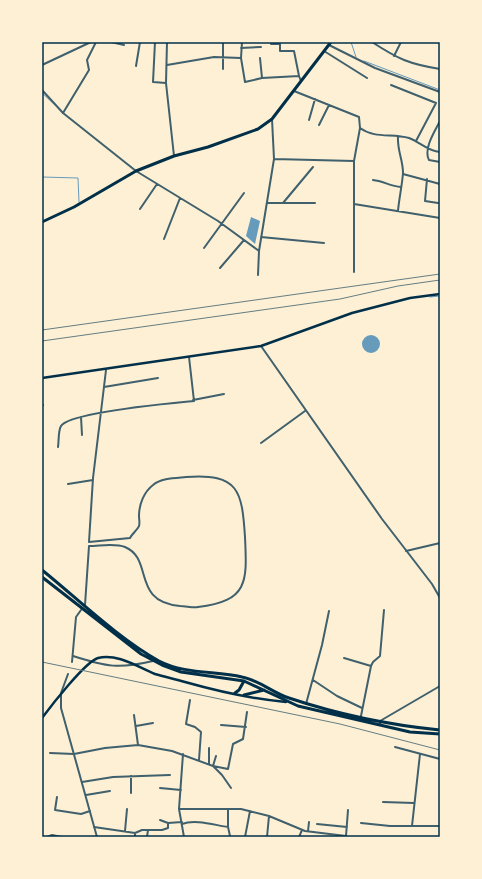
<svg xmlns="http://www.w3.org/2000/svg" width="482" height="879" font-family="Commissioner,sans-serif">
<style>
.water{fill:#669bbc}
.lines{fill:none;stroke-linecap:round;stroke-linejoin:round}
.stream{stroke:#669bbc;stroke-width:1}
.minor{stroke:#3f606c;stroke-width:2}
.tertiary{stroke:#3f606c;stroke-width:2}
.secondary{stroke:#003049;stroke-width:2.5}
.primary{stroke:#003049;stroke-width:3}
.rail{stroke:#657d81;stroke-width:1}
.neatline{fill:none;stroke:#003049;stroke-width:1.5}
</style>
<rect width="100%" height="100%" fill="#fdf0d5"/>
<!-- water -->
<path class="water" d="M251,217L260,221L255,244L246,236Z
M362 344a9 9 0 1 1 18 0a9 9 0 1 1-18 0Z"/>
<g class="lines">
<!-- stream -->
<path class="stream" d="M351,42L356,57
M364,61L440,90
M42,93L55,105
M42,177L78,178L79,202
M430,297L440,296"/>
<!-- minor -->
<path class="minor" d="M111,42L124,45
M155,42L153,82L166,83
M167,42L166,83L174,156
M242,42L241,58L245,82L262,78L299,76L301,81
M372,42C398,59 409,64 440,69
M271,44H280V51H294L299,76
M329,45L375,68L440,92
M241,48L261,47
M324,51L367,78
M394,56L401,42
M260,58L262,78
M42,65L91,42
M167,65L214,57L241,58
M136,66L140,42
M223,69V42
M391,85L436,103L416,141
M294,91L359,117L360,128C375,139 392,133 409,138C420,142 427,151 440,152
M63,113L89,70L87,60L96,42
M309,120L315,99
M440,121C435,131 423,149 429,160L440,162
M319,125L329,105
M398,136C397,151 403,159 403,173C402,186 399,199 398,211
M274,159L354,161
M136,171L218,221L259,251
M403,174L440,184
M427,179L425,201L438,203
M373,180C383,181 390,186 401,187
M267,203H315
M283,203L313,167
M354,204L440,218
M140,209L157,184
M261,237L324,243
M164,239L180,198
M204,248L244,193
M220,268L244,240
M354,272V161L360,128
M258,275L259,251L274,159L272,119
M104,387L158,378
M193,400L224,394
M42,406L43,405
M81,417L82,435
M261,443L305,411
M58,447C59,441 58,431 61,426C70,412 174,403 194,401L189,357
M68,484L93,480
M89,542L93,478L106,370
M89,546C100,546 115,543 125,547C154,559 131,602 180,606C186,606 193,608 198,607C249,601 247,581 245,537C242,491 239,473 186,477C176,478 161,478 153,485C144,492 139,504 139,516C139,519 140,523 139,526C138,529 132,534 130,538L89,542
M406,551L440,543
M85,605L89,546
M73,656C107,667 119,669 153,661
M344,658L371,666
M313,680L337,696L362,708
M190,700L186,724L195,727L201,732L199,760
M306,704L322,645L329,611
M134,715L138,745
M361,716L371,666L373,662L380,656L384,610
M221,725L246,727
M136,726L153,723
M395,747L440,759
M209,748V764
M50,753L74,754L105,748L138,745L172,751L213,766L222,775L231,788
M183,754L179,809L184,837
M216,756L213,766L228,769L233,744L243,739L247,712
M131,776V793
M82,782L113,777L170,775
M160,788L181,790
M86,795L110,791
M57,797L55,810L81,814L90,811
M383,802L414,803
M179,809H241L269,816L305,831L346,836
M228,809V827L230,836
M160,820L168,823
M361,823L390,826H440
M182,824C195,819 214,825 228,827
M317,824L347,827
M412,826L420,754
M94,827L135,833L142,830H162L168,828V823L182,822
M125,831L127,809
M308,831L309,822
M346,836L348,810
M47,837L52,835L62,837
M135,837V833
M147,837L148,830
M245,837L250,811
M267,837L269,816
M299,837L302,830"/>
<!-- tertiary -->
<path class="tertiary" d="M42,90L63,113L136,171
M261,346L382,519L432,584L440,598
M72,662L76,617L81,610
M68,674L61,693V708L97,837
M380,725V721L440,686"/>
<!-- secondary -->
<path class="secondary" d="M42,378L261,346L352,313L410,298L440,294
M42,718C51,706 85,662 98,658C117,653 138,667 155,674C165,677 175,679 185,682C217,691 252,699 286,702"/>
<!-- primary -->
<path class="primary" d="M42,222L74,207L136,171L174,156L208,147L258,129L272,119L331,42
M42,570C78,599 119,639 159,661C184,674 215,671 242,677C259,680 273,693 289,698C337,714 389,725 440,730
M42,577L141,654L162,665L181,672L244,681L298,706L410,732L440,734
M235,693L239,690L244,681
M244,695L264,690"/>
<!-- rail -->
<path class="rail" d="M42,330L440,274
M42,341L340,299L398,286L440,280
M42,662L340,724L440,750"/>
</g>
<!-- border -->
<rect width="482" height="879" fill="none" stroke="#fdf0d5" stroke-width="86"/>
<rect x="43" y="43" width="396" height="793" class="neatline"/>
</svg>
